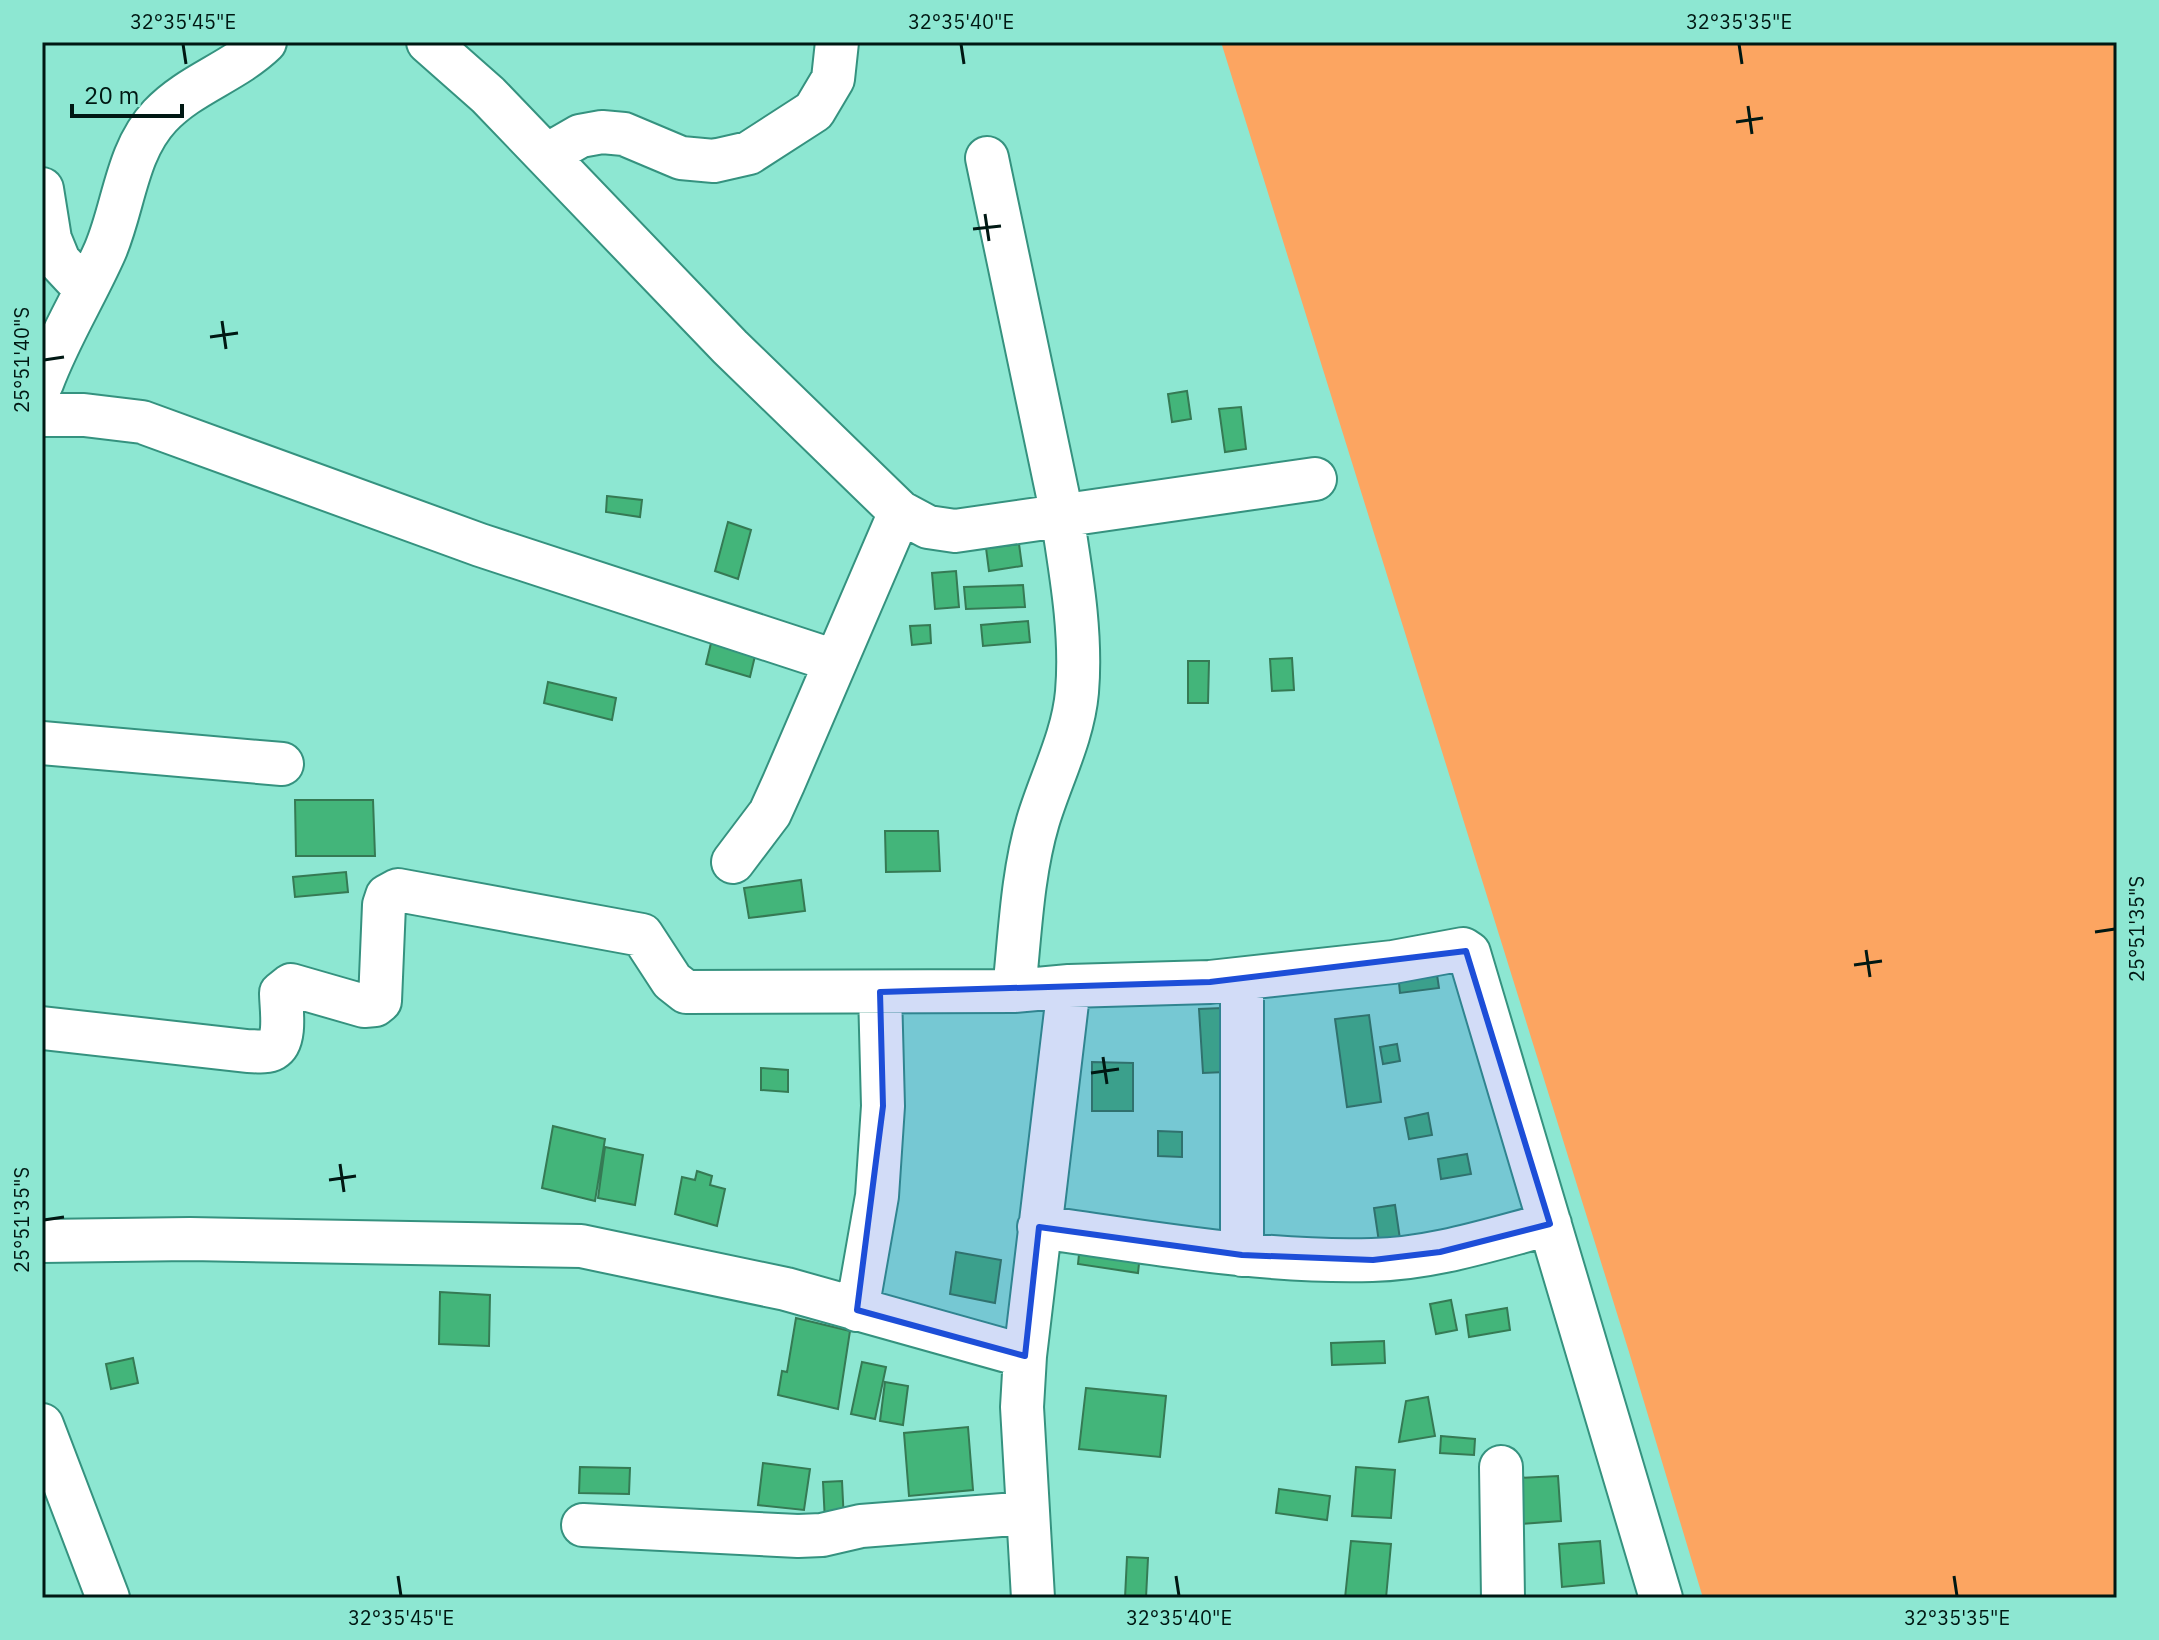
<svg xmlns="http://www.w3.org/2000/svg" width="2159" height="1640" font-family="'IBM Plex Sans',sans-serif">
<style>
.green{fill:#fca561}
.building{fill:#43b57a;stroke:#357a54;stroke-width:2}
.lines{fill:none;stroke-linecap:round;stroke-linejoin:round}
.minor-casing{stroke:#35927f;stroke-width:46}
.minor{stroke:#fff;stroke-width:42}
.marked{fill:#1d4ed8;fill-opacity:0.2;stroke:#1d4ed8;stroke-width:6;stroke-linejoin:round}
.ticks{fill:none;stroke:#001813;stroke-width:3}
.neatline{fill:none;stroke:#001813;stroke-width:3}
.ticks-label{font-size:20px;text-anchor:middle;fill:#001813}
</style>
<rect width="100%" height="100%" fill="#8de7d2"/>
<!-- green -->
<path class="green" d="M1221,42H2117V1598H1703L1629,1352Z"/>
<!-- building -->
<path class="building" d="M1187,391L1191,419L1172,422L1168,394Z
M1241,407L1246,449L1225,452L1219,409Z
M607,496L642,500L640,517L606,512Z
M728,522L751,530L738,579L715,571Z
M1019,544L1022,566L989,571L986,548Z
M956,571L959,607L935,609L932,573Z
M1023,585L1025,607L966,609L964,587Z
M1028,621L1030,642L983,646L981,625Z
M930,625L931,643L912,645L910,626Z
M711,643L755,656L750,677L706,664Z
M1292,658L1294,690L1272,691L1270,659Z
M1188,661H1209L1208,703H1188Z
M548,682L616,698L612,720L544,703Z
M295,800H373L375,856H296Z
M885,831H938L940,871L886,872Z
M346,872L348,892L295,897L293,877Z
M801,880L805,911L749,918L744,888Z
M1436,968L1439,988L1400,993L1398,973Z
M1222,1008L1225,1072L1203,1073L1199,1009Z
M1369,1015L1381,1102L1347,1107L1335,1019Z
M1397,1044L1400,1061L1383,1064L1380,1047Z
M1092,1062L1133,1063V1111H1092Z
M761,1068L788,1070V1092L761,1090Z
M1428,1113L1432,1135L1409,1139L1405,1118Z
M553,1126L605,1139L595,1201L542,1188Z
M1158,1131L1182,1132V1157L1158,1156Z
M605,1147L643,1155L635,1205L598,1198Z
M1467,1154L1471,1174L1441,1179L1438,1159Z
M697,1171L712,1176L710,1185L725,1189L717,1226L675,1214L682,1177L695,1180Z
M1395,1205L1400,1239L1379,1242L1374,1208Z
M1080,1245L1140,1254L1138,1273L1078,1264Z
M956,1252L1001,1260L995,1303L950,1294Z
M440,1292L490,1295L489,1346L439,1344Z
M1451,1300L1457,1330L1436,1334L1430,1304Z
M1507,1308L1510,1330L1469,1337L1466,1315Z
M796,1318L850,1331L838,1409L778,1395L782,1371L787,1372Z
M1384,1341L1385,1363L1332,1365L1331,1343Z
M133,1358L138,1383L111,1389L106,1364Z
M862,1362L886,1367L875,1419L851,1414Z
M885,1382L908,1386L903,1425L880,1421Z
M1086,1388L1166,1396L1160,1457L1079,1449Z
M1428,1397L1435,1436L1399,1442L1406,1401Z
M968,1427L973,1490L909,1496L904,1433Z
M1441,1436L1475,1439L1474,1455L1440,1453Z
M763,1463L810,1469L804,1510L758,1505Z
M580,1467L630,1468L629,1494L579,1493Z
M1356,1467L1395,1470L1391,1518L1352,1516Z
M1558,1476L1561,1521L1521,1524L1518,1478Z
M842,1481L844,1522H825L823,1482Z
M1279,1489L1330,1496L1327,1520L1276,1513Z
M1351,1541L1391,1544L1386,1598H1345Z
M1600,1541L1604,1583L1562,1587L1559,1544Z
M1127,1557L1148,1558L1146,1598H1125Z"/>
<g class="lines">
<!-- minor casing -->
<g class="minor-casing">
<path id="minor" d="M428,42L488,95L730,347L900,512L928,527L955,531L1315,479
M547,155L580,136L602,132L624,134L681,158L714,161L749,153L814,111L833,79L837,42
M987,158L1062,515C1071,573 1082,634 1077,692C1073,737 1051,778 1038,821C1022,875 1020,935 1014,991
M42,189L50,239L59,261L86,290
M42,383C59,337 85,296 105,251C124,207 126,152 160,116C190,84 234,72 265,42
M42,415H84L142,422L480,545L835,661
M42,743L282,764
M733,862L770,813L784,782L900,512
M1242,980V1255
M42,1028L247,1051C255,1051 266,1053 273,1049C287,1041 281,1007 281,993L291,985L364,1006L375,1005L380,1001L384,905L387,896L398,890L642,935L672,981L686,992L1014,991L1069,986L1210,982L1393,962L1463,949L1469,953L1661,1598
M1039,1227C1149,1242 1260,1263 1372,1260C1432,1259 1492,1239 1550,1224
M42,1241L190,1239L581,1246L786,1289L1025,1356
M857,1310L877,1196L883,1106L880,992
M42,1425L108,1598
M1501,1467L1503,1598
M583,1525L798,1536L822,1535L861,1526L1028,1513
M1033,1598L1022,1407L1025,1356L1069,986"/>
</g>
<!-- minor -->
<use href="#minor" class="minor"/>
</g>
<!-- marked area -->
<path class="marked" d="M1466,951L1550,1224L1440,1252L1373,1260L1242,1255L1039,1227L1025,1356L857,1310L883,1106L880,992L1210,982Z"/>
<!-- ticks -->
<path class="ticks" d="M183,44L186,64M961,44L964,64M1739,44L1742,64M1748,106L1752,134M1736,122L1763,118M985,214L989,241M973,229L1001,226M222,321L226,349M210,337L238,333M44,360L64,357M2095,932L2115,929M1866,950L1870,977M1854,965L1882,961M1103,1057L1107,1084M1091,1073L1119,1069M340,1164L344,1192M329,1180L356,1176M44,1220L64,1217M398,1576L401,1596M1176,1576L1179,1596M1954,1576L1957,1596"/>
<!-- border -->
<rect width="2159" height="1640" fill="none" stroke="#8de7d2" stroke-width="88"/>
<!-- scale -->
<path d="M72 104v12h110v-12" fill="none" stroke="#001813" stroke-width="4"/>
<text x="84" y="104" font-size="24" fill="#001813" stroke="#8de7d2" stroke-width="6" paint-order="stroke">20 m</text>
<rect x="44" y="44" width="2071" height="1552" class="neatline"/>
<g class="ticks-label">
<text x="183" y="29">32°35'45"E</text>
<text x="961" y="29">32°35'40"E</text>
<text x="1739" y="29">32°35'35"E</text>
<text transform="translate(22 360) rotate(-90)" y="7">25°51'40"S</text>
<text transform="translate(2137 929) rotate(-90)" y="7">25°51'35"S</text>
<text transform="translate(22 1220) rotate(-90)" y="7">25°51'35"S</text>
<text x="401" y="1625">32°35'45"E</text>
<text x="1179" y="1625">32°35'40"E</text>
<text x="1957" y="1625">32°35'35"E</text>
</g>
</svg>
